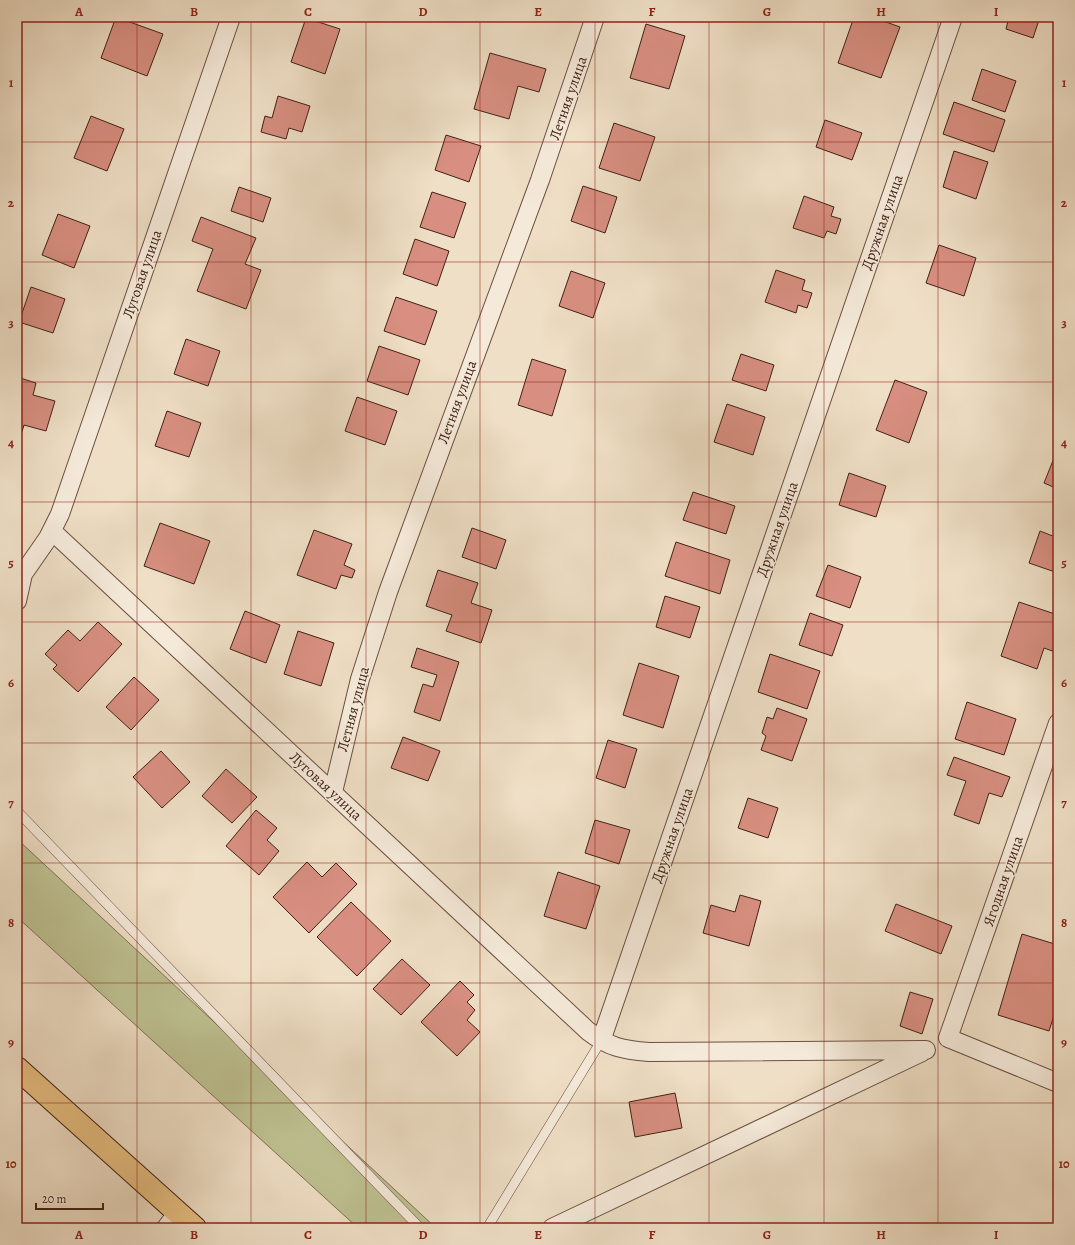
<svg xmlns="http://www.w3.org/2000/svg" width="1075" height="1245" font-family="Alegreya,serif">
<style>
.green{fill:#bec192;stroke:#807154}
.building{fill:#d88f81;stroke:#412116}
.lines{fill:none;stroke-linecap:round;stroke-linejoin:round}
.service-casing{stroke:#6c5042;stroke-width:10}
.minor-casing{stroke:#6c5042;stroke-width:20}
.primary-casing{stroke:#412116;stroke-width:24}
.service{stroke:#f5eada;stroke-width:9}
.minor{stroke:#f5eada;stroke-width:18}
.primary{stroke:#e8c083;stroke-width:22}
.grid{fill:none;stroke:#8f2418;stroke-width:1;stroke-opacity:0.55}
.labels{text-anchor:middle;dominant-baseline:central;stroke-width:3;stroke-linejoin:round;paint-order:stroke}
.street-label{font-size:15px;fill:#412116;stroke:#f5eada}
.neatline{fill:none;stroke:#8f2418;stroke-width:1.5}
.grid-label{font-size:13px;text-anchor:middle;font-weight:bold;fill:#8f2418}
</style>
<rect width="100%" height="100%" fill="#efdfc6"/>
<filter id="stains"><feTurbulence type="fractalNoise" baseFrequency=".005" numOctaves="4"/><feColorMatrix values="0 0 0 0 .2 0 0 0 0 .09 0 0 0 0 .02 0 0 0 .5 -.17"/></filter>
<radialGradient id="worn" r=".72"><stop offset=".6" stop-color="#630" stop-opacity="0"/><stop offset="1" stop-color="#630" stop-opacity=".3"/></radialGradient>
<!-- green -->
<path class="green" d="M17,839L436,1228H358L17,917Z"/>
<!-- building -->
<path class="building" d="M116,17L163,34L147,76L101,58Z
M854,17H872L900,27L881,78L838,63Z
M1009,17H1040L1033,38L1006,29Z
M306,18L340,29L325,74L291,62Z
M646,24L685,36L669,89L630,78Z
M490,53L546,69L539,92L518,86L509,119L474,109Z
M982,69L1016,81L1005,112L972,100Z
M278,96L310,106L302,132L289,128L286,139L261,132L265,116L272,118Z
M954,102L1005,120L994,152L943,134Z
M91,116L124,129L107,171L74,158Z
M825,120L862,133L852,160L816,147Z
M614,123L655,137L640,181L599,168Z
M446,135L481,146L469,182L435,170Z
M954,151L988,162L976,199L943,187Z
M583,186L617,197L605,233L571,221Z
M239,187L271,198L263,222L231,211Z
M432,192L466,203L454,238L420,227Z
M804,196L834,207L831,216L841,219L836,234L827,231L824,238L793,228Z
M58,214L90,226L74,268L42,255Z
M201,217L256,238L245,264L261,270L246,309L197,291L213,249L192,241Z
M415,239L449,251L437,286L403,274Z
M939,245L976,258L964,296L926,283Z
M776,270L805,280L802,290L812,293L807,308L798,305L796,313L765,302Z
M571,271L605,283L593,318L559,306Z
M31,287L65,299L53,333L19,322Z
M396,297L437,311L425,345L384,331Z
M186,339L220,351L208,386L174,374Z
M379,346L420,360L408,395L367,381Z
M741,354L774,365L766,391L732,380Z
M532,359L566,370L552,416L518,405Z
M17,377L36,383L33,395L55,401L46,431L24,425L20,438L17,437Z
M895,380L927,392L909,443L876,430Z
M357,397L397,411L385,445L345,431Z
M727,404L765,417L753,455L714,442Z
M167,411L201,423L189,457L155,446Z
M1058,448V489L1044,483Z
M849,473L886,486L876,517L839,505Z
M693,492L735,506L726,534L683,520Z
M160,523L210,541L194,584L144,566Z
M472,528L506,540L496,569L462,557Z
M314,530L352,544L344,565L355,570L352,578L341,575L336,589L297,575Z
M1040,531L1058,538V573L1029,563Z
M676,542L730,560L720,594L665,576Z
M828,565L861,577L850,608L816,596Z
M438,570L478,583L471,603L492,610L481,643L446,631L452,615L426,606Z
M665,596L700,607L690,638L656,627Z
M1019,602L1058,615V653L1044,648L1037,669L1001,656Z
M245,611L280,625L266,663L230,649Z
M810,613L843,625L832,656L799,645Z
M98,622L122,644L78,692L53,669L57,665L45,654L68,630L80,641Z
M298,631L334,643L321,686L284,674Z
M417,648L459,662L440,721L414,712L423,684L433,687L437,675L411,667Z
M770,654L820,671L807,709L758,692Z
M639,663L679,676L663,728L623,715Z
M134,677L159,700L131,730L106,707Z
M967,702L1016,719L1004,755L955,739Z
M777,708L807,719L792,761L761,750L766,736L762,733L767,717L773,719Z
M403,737L440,751L428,781L391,768Z
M608,740L637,749L625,788L596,778Z
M161,751L190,782L162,808L133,777Z
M954,757L1010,777L1002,797L989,793L979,824L954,815L966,781L947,775Z
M226,769L257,797L232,823L202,796Z
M748,798L778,808L768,838L738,828Z
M256,810L277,828L267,840L279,851L259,875L226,846Z
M595,820L630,830L619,864L585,853Z
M307,862L322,877L336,863L357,884L309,933L273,897Z
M558,872L600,886L586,929L544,916Z
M740,895L761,901L749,946L703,933L711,905L735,912Z
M351,902L391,941L357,976L317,937Z
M896,904L952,926L941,954L885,931Z
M1022,934L1058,945V1003L1049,1031L998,1015Z
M402,959L430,985L401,1015L373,989Z
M460,981L474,995L467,1002L475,1010L467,1020L480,1032L457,1056L421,1022Z
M910,992L933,999L922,1034L900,1026Z
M675,1093L682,1128L635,1137L629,1102Z"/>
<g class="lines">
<!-- service casing -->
<g class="service-casing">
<path id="service" d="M17,811L420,1228
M487,1228L601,1041"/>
</g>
<!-- minor casing -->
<g class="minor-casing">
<path id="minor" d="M52,531L588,1031C609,1047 622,1050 649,1052L926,1050
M17,601L23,574L48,538L60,514L231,17
M1058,723L948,1038L1058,1083
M333,792L360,679L388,592L540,180L595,17
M601,1041L953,17
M166,1228L178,1212
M552,1228L922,1052"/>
</g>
<!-- primary casing -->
<g class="primary-casing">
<path id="primary" d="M17,1068L195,1228"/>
</g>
<!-- service -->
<use href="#service" class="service"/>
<!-- minor -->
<use href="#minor" class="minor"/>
<!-- primary -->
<use href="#primary" class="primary"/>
</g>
<!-- grid -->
<path class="grid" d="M137,17V1228M251,17V1228M366,17V1228M480,17V1228M595,17V1228M709,17V1228M824,17V1228M938,17V1228M17,142H1058M17,262H1058M17,382H1058M17,502H1058M17,622H1058M17,743H1058M17,863H1058M17,983H1058M17,1103H1058"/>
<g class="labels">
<!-- street labels -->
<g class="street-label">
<text transform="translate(568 98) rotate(-71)">Летняя улица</text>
<text transform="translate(882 222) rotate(-71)">Дружная улица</text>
<text transform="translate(142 274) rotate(-71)">Луговая улица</text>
<text transform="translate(457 402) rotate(-70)">Летняя улица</text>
<text transform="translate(777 529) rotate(-71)">Дружная улица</text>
<text transform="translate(353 709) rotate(-75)">Летняя улица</text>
<text transform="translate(326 786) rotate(43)">Луговая улица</text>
<text transform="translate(672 835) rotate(-71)">Дружная улица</text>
<text transform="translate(1003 881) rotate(-71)">Ягодная улица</text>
</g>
</g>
<!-- margin -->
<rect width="1075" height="1245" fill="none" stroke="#efdfc6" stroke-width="44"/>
<!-- scale -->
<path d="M36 1203v6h67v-6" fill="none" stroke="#412116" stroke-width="2"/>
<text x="42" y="1203" font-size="12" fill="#412116" stroke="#f5eada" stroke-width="3" paint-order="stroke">20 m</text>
<rect x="22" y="22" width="1031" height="1201" class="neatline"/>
<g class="grid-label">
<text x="79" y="16">A</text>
<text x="194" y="16">B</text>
<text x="308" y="16">C</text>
<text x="423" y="16">D</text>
<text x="538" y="16">E</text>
<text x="652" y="16">F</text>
<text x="767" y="16">G</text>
<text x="881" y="16">H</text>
<text x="996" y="16">I</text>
<text x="11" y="87">1</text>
<text x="1064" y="87">1</text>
<text x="11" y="207">2</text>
<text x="1064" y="207">2</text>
<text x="11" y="327">3</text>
<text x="1064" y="327">3</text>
<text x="11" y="447">4</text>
<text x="1064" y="447">4</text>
<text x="11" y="567">5</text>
<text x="1064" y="567">5</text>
<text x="11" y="687">6</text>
<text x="1064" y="687">6</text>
<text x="11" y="807">7</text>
<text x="1064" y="807">7</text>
<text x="11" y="927">8</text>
<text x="1064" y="927">8</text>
<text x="11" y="1047">9</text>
<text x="1064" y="1047">9</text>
<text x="11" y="1168">10</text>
<text x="1064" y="1168">10</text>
<text x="79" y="1239">A</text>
<text x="194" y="1239">B</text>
<text x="308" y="1239">C</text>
<text x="423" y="1239">D</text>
<text x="538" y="1239">E</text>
<text x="652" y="1239">F</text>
<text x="767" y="1239">G</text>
<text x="881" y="1239">H</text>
<text x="996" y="1239">I</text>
</g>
<rect width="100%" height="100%" filter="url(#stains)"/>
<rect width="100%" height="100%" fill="url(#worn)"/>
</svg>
